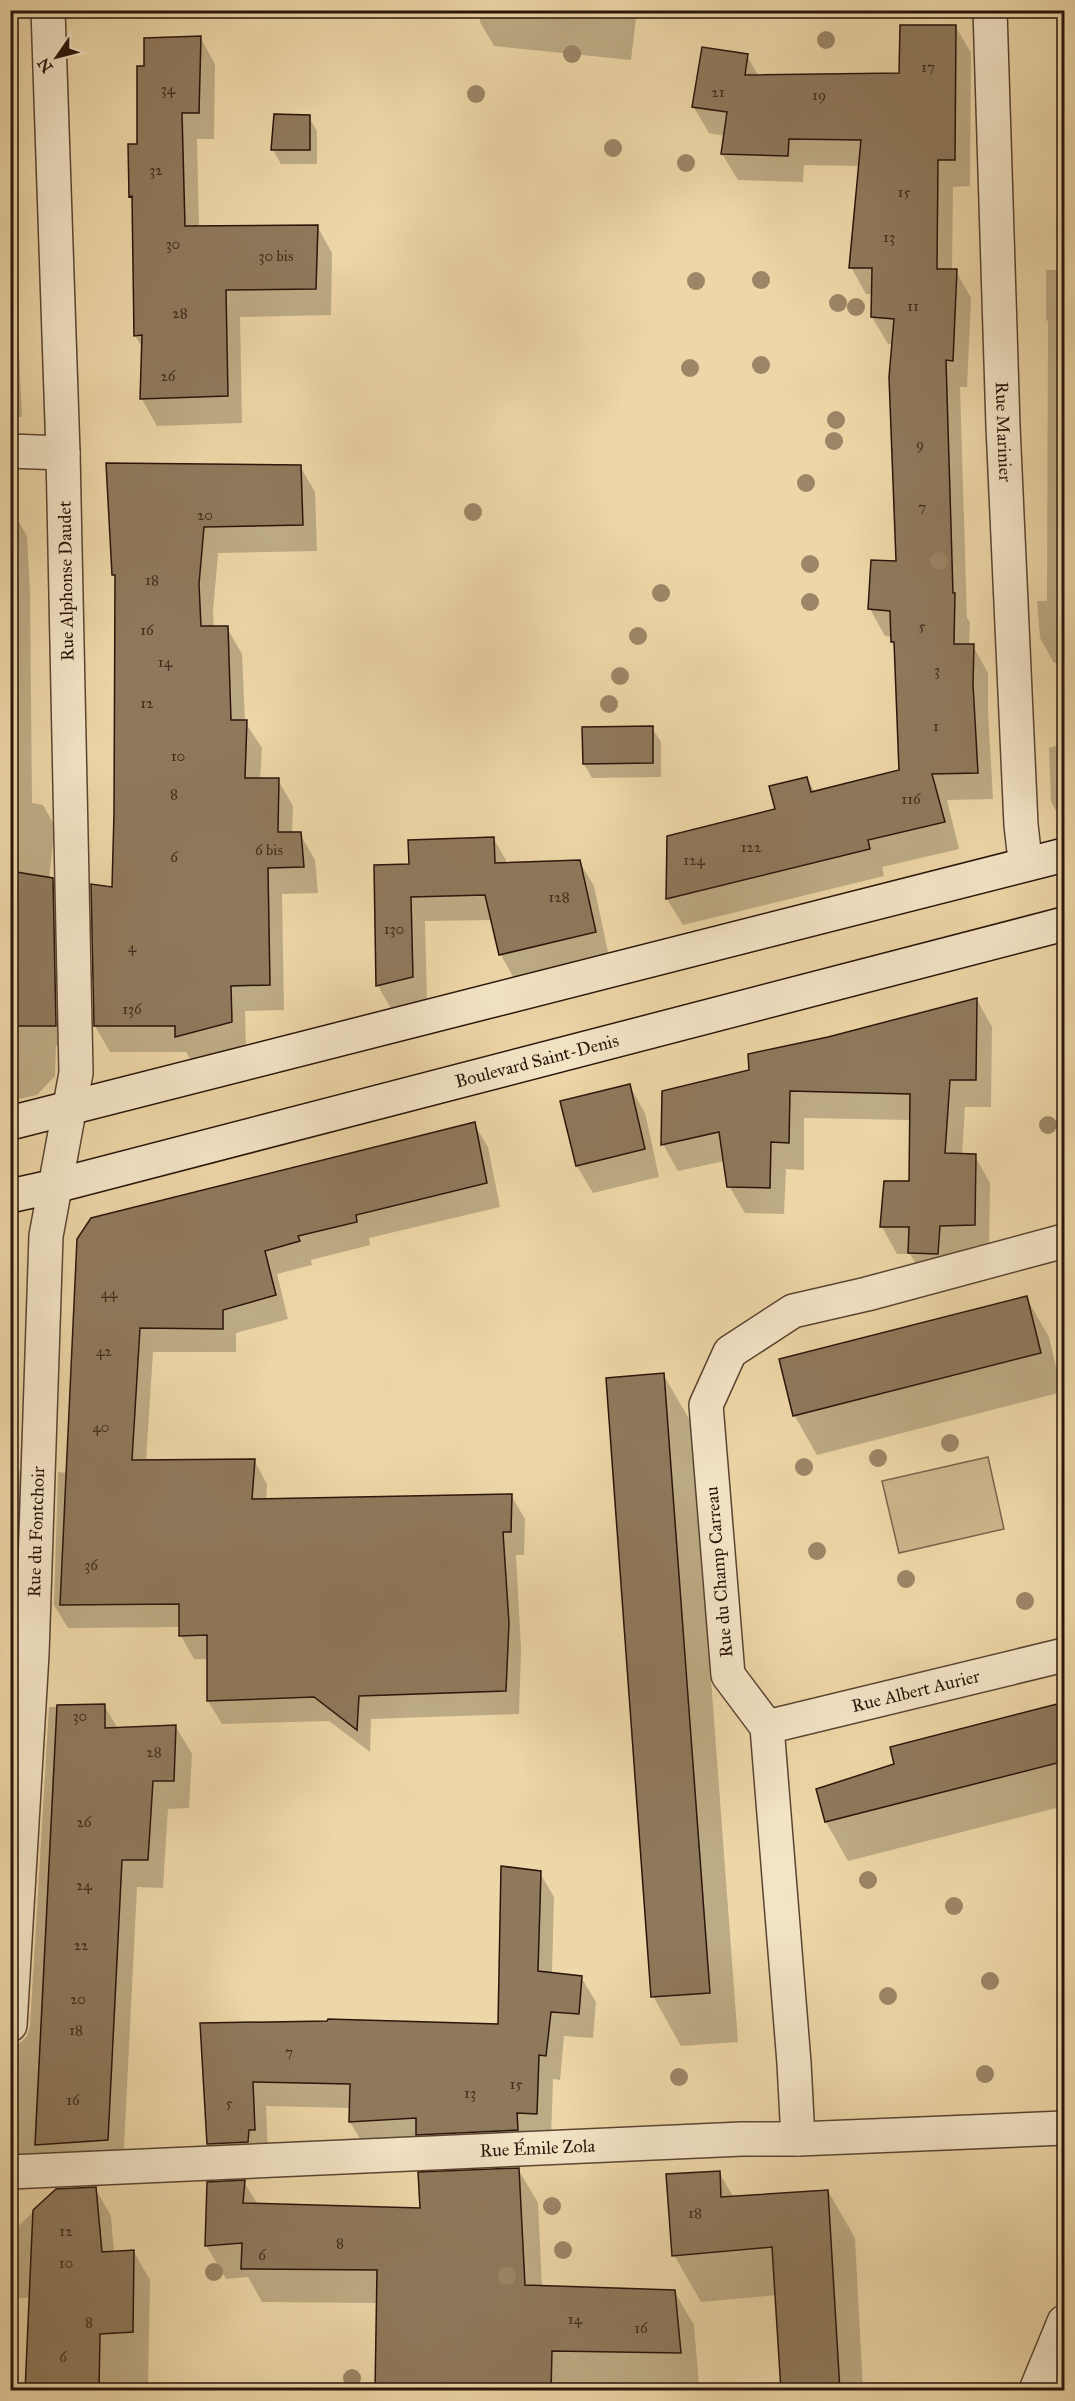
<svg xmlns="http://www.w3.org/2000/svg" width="1075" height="2401" font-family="'IM FELL Great Primer',serif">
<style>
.green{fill:#ccb58c;stroke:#7a654c;stroke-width:1.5}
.shadow{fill:#0003}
.building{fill:#8f795c;stroke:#29150b;stroke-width:1.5}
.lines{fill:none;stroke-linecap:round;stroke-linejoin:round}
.minor-casing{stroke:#5a4532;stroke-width:36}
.secondary-casing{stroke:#29150b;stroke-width:36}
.minor{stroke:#f3e4c6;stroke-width:33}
.secondary{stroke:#f3e4c6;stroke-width:33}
.tree{fill:#9c8667}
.labels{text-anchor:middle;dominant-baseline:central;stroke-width:4.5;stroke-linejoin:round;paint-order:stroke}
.number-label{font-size:15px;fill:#422e1f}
.street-label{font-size:18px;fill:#29150b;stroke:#f3e4c6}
</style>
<rect width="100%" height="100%" fill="#edd6a7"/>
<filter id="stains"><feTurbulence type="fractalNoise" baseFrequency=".00333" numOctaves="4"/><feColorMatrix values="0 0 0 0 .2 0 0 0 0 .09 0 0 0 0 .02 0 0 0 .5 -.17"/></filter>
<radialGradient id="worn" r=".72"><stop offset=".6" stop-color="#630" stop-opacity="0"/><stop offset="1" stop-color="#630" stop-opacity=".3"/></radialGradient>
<!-- green -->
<path class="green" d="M988,1457L1004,1529L899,1553L882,1481Z"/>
<!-- shadow -->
<path class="shadow" d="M424,10H475L474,17Z
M480,10H637L631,60L494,46L480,22Z
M685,10H728V16Z
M956,27L971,53L970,186L953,187L952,271H956L971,298L967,387H960L967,618L970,622L969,646H973L988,673V712L993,799L947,800L959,849L882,867L884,876L683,925L667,899L669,837L777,810L807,778L815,793L901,771L895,647L892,637L885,636L870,609L897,562L893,344H888L872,317L873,294H866L851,267L860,166L804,165L803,182L738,180L722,154L725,136L709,133L693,106L747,56L759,77L901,75Z
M200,37L215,64L214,139H197L199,227L317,226L332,253L331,315L240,317L242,423L157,426L142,399L143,349L135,335L134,202L131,196L146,67Z
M309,117L317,131V164H281L273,150Z
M10,196L12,200L22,417L10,418Z
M1046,270H1064V663H1054L1040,638L1037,601H1047L1048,322L1046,318Z
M300,466L315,492L317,551L218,553L213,612L214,628H227L242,654L245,722L262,748L260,780H278L293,806L292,834H300L315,860L318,893L282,894L284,1010L245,1011L246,1048L192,1062L186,1052H110L95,1026L113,889L117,580L113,574Z
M10,515H15L27,536L30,591L32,803L43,805L55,826L49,879H52L64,900L67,1046H56L55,1076L37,1095L10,1101Z
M652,728L661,742V777L592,778L584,764Z
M1064,743V825L1051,802L1049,748Z
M494,839L508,864L579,861L594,886L609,957L515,980L501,955L492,920L425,921L427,1002L392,1010L378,986L410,866Z
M977,1000L992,1027L991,1107H965L962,1155L975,1156L990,1183L989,1252L955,1253L953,1281L926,1280L910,1254H897L882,1227L910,1182L911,1120L804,1118V1170L786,1169L784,1214L745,1213L729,1186L725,1161L678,1171L663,1144L750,1071L828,1038Z
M629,1085L645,1113L659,1177L593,1193L577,1166Z
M474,1124L488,1147L500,1207L369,1238L370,1245L311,1260L312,1265L277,1274L288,1319L236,1333V1352H153L146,1461L254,1460L267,1484L266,1500L511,1495L525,1519L524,1555H516L521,1648L519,1714L371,1719L370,1752L329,1721L222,1724L208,1701V1659H194L181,1636V1627L68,1628L54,1605L58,1472L67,1473L79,1240Z
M1026,1297L1049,1337L1062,1392L817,1455L794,1415Z
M663,1374L692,1424L738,2042L681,2046L653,1996Z
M10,1470H19L35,1498L10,1985Z
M1064,1704V1806L848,1861L826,1822L818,1790L896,1765Z
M104,1705L118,1729L176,1727L192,1754L189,1808L168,1809L163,1888L137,1887L123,2167L10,2175V2045L20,2043L27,2036L30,2026L49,1707Z
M540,1873L554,1897L552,1974L581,1977L596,2002L593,2038L564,2036L560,2080L553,2079L551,2138L364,2146L350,2122L351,2108L266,2106L268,2154L222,2168L208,2144L202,2025H500Z
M518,2169L538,2203L542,2287L674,2291L694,2325L699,2386L571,2384V2390H377L378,2303L262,2302L248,2277L226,2279L206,2245L244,2182L258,2205L422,2210Z
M719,2172L734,2198L828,2191L855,2238L863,2390H782L777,2295L701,2302L674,2255Z
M95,2188L111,2216L114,2253L134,2252L150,2280L148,2390H26L30,2298H10V2234L56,2190Z"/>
<!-- building -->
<path class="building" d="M900,25H956L955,160H938L937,269H957L953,361L946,360L953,593H955L954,644H974L973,684L978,773L932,774L945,822L868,840L870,849L666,899L667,836L775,809L769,786L807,777L811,792L899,770L894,642H891L890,611L868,609L871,560L896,561L889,377L894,319L871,317L872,268H849L861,140L789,139L788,156L721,154L727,112L692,107L702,47L748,54L745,75L899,73Z
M201,36L199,113H182L185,226L318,225L316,289L226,290L228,396L140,399L142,335L134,336L132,196L129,197L128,144H137V66H144V38Z
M274,114L310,115V150H271Z
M106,463L301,465L303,525L204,527L199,584L201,626H228L231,720H247L245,778H279L278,832H301L304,867L268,868L270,985L231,986L232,1022L175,1037V1026H94L91,884L112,887L114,813L115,575H112Z
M653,726V763L583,764L582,727Z
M494,837L495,863L580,860L596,932L499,955L485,895L411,897L413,977L376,986L374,865L409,864L408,840Z
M10,871L53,878L56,1026H10Z
M977,998L976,1080H950L945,1153L976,1154L975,1225L940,1226L938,1254L908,1253L909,1227H880L884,1181H909L910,1094L790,1091L789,1143L771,1142L770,1188L727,1187L719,1132L661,1145L662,1091L749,1070L748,1054L828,1037Z
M630,1084L645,1149L576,1166L560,1101Z
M475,1122L487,1183L356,1215L357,1222L298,1236L300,1241L265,1251L276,1295L223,1310V1329L140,1328L132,1460L255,1459L252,1499L512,1494L511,1532H503L509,1623L506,1691L359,1696L357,1730L314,1697L207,1701V1635L179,1636V1604L60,1605L77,1239L91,1218Z
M1027,1296L1041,1353L793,1416L779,1359Z
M664,1373L710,1993L651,1997L606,1378Z
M1065,1702V1761L825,1822L816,1789L894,1764L890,1747Z
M105,1704V1728L176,1725L174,1781H153L148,1860H122L108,2140L35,2145L57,1705Z
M501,1866L541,1871L538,1971L582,1976L579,2014L551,2012L546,2056L539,2055L537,2114L517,2113L518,2130L416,2135V2118L349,2122L350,2084L253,2082L255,2130H249L248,2142L207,2144L200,2023L327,2021L328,2019L498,2024Z
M519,2168L525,2285L675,2290L681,2353L552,2351L551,2391H375L377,2270L241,2269L242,2243L205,2246L207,2182L245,2180L243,2203L420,2208L418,2172Z
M720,2171L721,2197L828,2190L840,2391H781L772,2247L672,2256L666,2174Z
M96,2187L102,2252L134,2250L133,2332L100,2334L99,2391H25L33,2210L56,2189Z"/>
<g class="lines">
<!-- minor casing -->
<g class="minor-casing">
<g id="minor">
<path id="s1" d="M990,10L1003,426L1021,825L1024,851"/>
<path d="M10,451L63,453"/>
<path id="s2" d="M767,1727L1064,1655"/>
<path id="s3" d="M10,2025L32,1654L46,1236L76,1073L63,453L48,10"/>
<path d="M798,2139L794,2063L767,1727L728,1675L706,1405L730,1352L793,1311L867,1294L1064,1241"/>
<path id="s4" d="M10,2172L742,2139H798L1064,2128"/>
<path d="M1036,2390L1064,2322"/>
</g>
</g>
<!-- secondary casing -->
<g class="secondary-casing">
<g id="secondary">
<path d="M10,1123L1064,855"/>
<path id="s5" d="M10,1196L55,1186L1064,924"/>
</g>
</g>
<!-- minor -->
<use href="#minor" class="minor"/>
<!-- secondary -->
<use href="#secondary" class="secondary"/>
</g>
<!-- trees -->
<g class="tree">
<circle cx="826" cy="40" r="9"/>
<circle cx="572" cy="54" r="9"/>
<circle cx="476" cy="94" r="9"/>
<circle cx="613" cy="148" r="9"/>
<circle cx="686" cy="163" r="9"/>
<circle cx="761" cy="280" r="9"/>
<circle cx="696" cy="281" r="9"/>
<circle cx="838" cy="303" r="9"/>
<circle cx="856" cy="307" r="9"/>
<circle cx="761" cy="365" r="9"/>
<circle cx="690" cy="368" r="9"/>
<circle cx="836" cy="420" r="9"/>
<circle cx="834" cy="441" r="9"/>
<circle cx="806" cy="483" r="9"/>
<circle cx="473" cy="512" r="9"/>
<circle cx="939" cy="561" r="9"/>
<circle cx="810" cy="564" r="9"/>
<circle cx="661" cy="593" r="9"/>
<circle cx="810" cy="602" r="9"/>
<circle cx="638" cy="636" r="9"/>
<circle cx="620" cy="676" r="9"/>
<circle cx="609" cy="704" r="9"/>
<circle cx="1048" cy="1125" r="9"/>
<circle cx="950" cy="1443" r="9"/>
<circle cx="878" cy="1458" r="9"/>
<circle cx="804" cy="1467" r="9"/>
<circle cx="817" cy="1551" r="9"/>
<circle cx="906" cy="1579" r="9"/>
<circle cx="1025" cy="1601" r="9"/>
<circle cx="868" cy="1880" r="9"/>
<circle cx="954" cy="1906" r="9"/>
<circle cx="990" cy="1981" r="9"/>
<circle cx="888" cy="1996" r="9"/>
<circle cx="985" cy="2074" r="9"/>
<circle cx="679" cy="2077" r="9"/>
<circle cx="552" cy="2206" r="9"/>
<circle cx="563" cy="2250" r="9"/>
<circle cx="214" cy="2272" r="9"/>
<circle cx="507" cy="2276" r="9"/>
<circle cx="352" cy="2378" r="9"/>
</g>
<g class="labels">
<!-- number labels -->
<g class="number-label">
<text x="928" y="67">17</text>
<text x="168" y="89">34</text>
<text x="718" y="92">21</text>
<text x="819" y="95">19</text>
<text x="156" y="170">32</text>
<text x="904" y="192">15</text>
<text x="889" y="237">13</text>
<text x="173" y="244">30</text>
<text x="276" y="256">30 bis</text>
<text x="913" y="306">11</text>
<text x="180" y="313">28</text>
<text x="168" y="376">26</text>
<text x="920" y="444">9</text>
<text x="922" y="507">7</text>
<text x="205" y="515">20</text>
<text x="152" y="580">18</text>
<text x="922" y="626">5</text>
<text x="147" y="630">16</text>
<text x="165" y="662">14</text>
<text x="937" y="670">3</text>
<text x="147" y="703">12</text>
<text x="936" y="726">1</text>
<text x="178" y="756">10</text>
<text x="174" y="794">8</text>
<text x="911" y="799">116</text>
<text x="751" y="847">122</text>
<text x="269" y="850">6 bis</text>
<text x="174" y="857">6</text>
<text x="694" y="860">124</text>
<text x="559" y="897">128</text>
<text x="394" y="929">130</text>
<text x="132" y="947">4</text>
<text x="132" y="1009">136</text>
<text x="109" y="1293">44</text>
<text x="104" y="1351">42</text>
<text x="101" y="1427">40</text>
<text x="91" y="1565">36</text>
<text x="80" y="1716">30</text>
<text x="154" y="1752">28</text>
<text x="84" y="1822">26</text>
<text x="84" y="1885">24</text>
<text x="81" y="1945">22</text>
<text x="78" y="1999">20</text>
<text x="76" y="2030">18</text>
<text x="289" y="2052">7</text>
<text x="516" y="2084">15</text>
<text x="470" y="2093">13</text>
<text x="73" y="2100">16</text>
<text x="229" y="2103">5</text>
<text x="695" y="2213">18</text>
<text x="66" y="2231">12</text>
<text x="340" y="2243">8</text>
<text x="262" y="2255">6</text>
<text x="66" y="2263">10</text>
<text x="575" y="2319">14</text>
<text x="89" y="2322">8</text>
<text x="641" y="2328">16</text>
<text x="63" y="2357">6</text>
</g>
<!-- street labels -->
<g class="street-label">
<text stroke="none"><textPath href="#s1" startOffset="422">Rue Marinier</textPath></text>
<text transform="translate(66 581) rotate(-91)">Rue Alphonse Daudet</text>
<text stroke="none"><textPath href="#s5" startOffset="544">Boulevard Saint-Denis</textPath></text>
<text stroke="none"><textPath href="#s3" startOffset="494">Rue du Fontchoir</textPath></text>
<text transform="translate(719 1572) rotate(-95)">Rue du Champ Carreau</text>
<text stroke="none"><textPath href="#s2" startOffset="153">Rue Albert Aurier</textPath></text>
<text stroke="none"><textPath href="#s4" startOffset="528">Rue Émile Zola</textPath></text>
</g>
</g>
<!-- margin -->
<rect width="1075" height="2401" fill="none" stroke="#edd6a7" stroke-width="36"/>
<rect x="12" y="12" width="1051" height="2377" fill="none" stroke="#29150b" stroke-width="3"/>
<rect x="18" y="18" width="1039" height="2365" fill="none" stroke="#29150b" stroke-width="1.5"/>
<!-- north arrow -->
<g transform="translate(57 57) rotate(235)" stroke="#f3e4c6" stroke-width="4.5" paint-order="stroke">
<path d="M0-4.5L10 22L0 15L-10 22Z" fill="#29150b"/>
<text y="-9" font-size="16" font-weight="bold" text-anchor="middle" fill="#29150b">N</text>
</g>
<rect width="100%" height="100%" filter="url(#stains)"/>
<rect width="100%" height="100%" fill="url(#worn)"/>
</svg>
